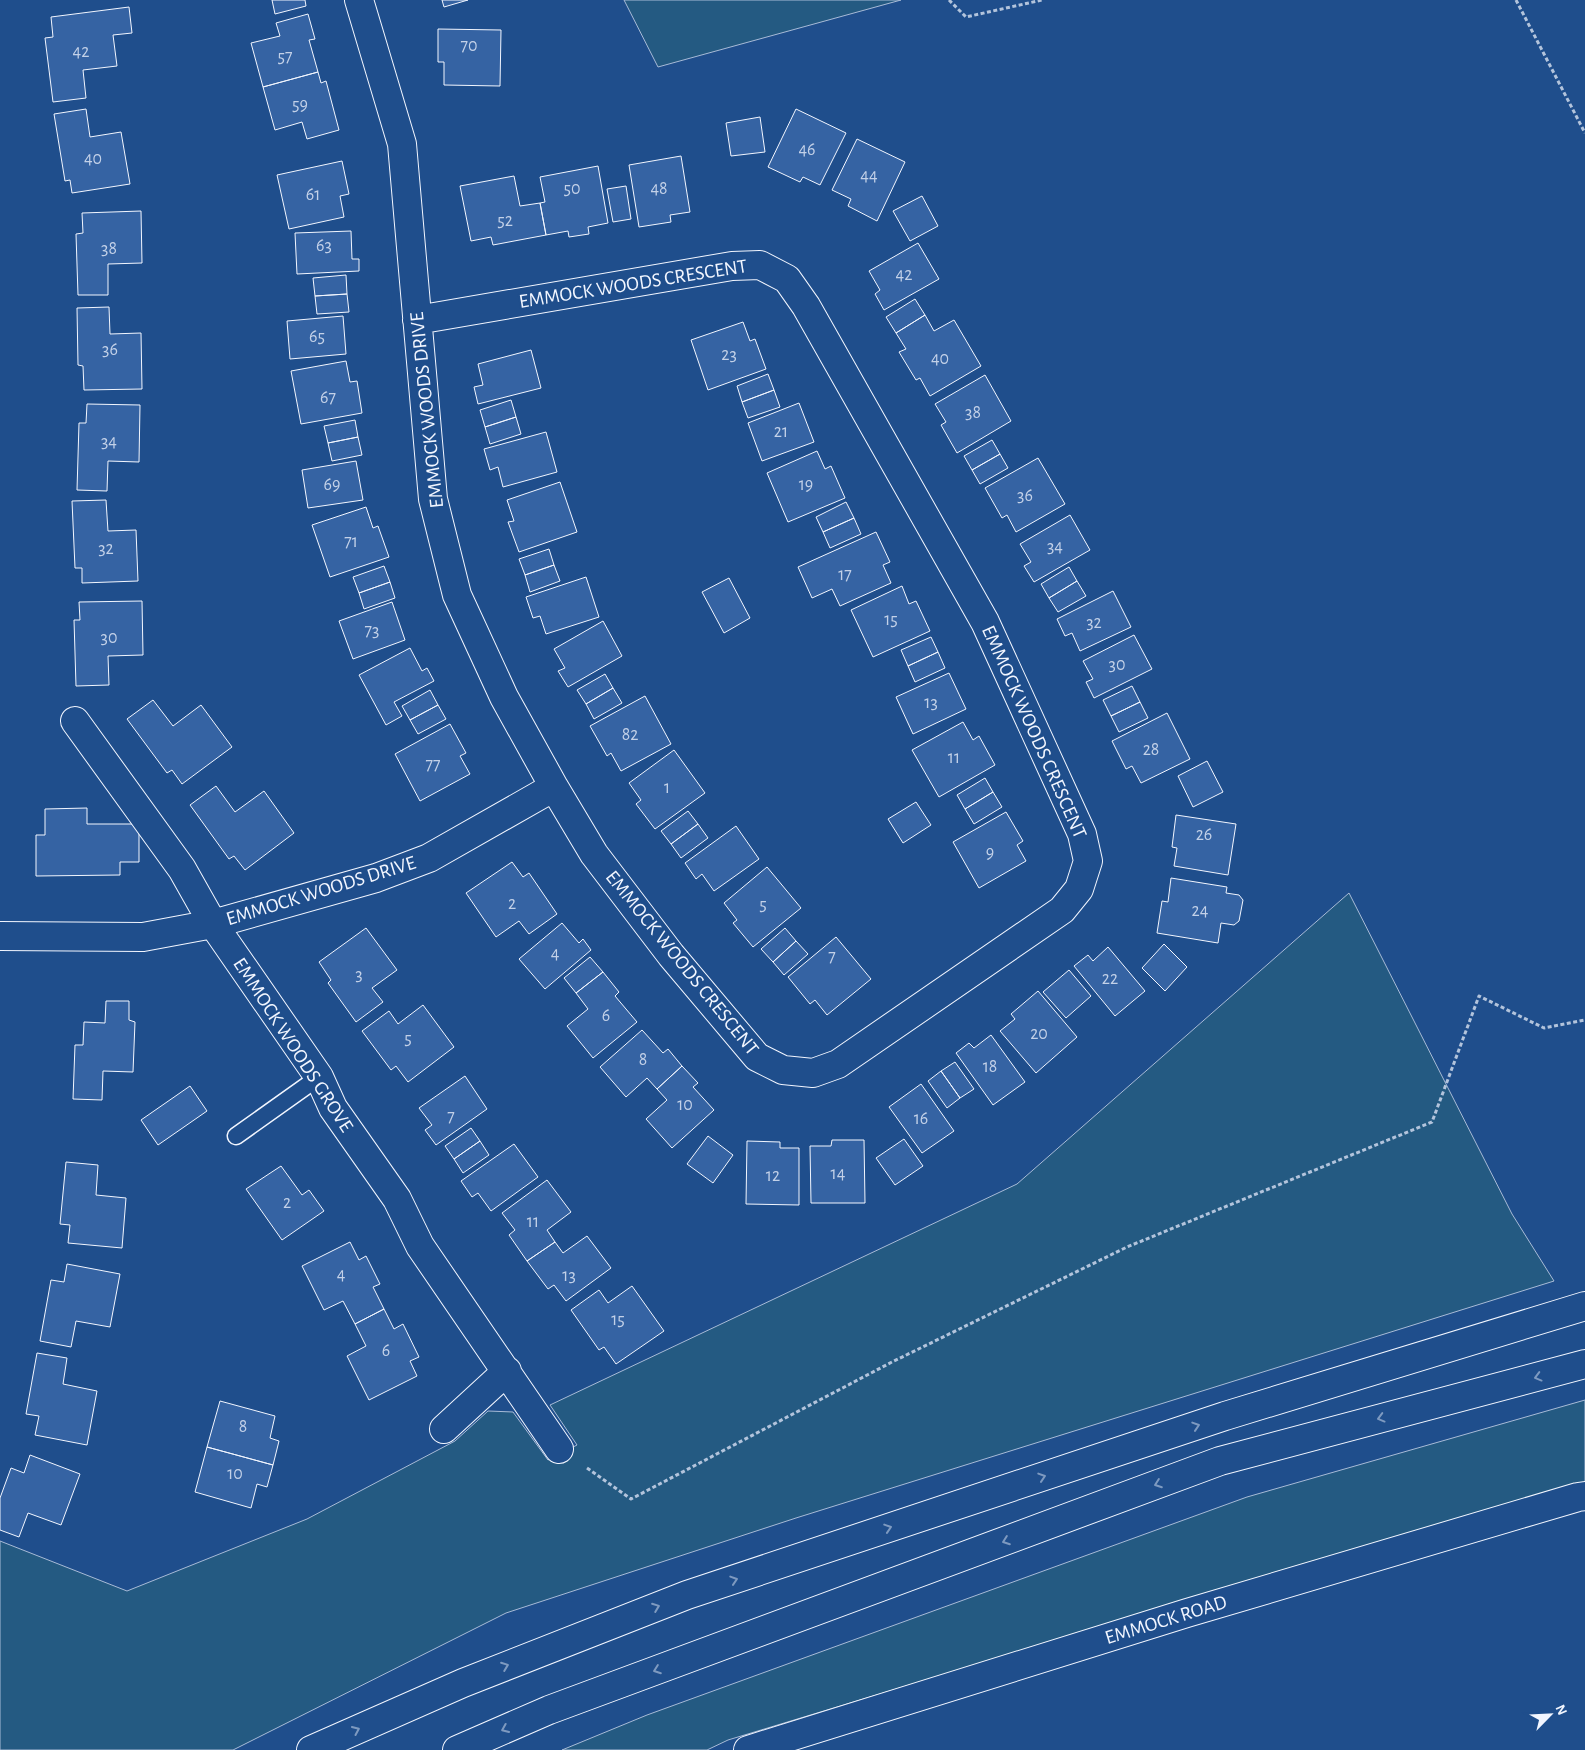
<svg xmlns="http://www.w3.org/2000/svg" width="1585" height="1750" font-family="'Alegreya Sans',sans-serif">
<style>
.green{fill:#245a82;stroke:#a8bbd7}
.building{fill:#3563a3;stroke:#f2f6ff}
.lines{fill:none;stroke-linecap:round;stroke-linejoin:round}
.lane-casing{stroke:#f2f6ff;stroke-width:19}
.street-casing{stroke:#f2f6ff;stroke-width:30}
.secondary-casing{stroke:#f2f6ff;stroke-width:30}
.highway-casing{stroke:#f2f6ff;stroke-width:30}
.path{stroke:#b3c4dc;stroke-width:3;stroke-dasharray:4 2.5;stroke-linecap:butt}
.lane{stroke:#1f4e8c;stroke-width:16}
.street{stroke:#1f4e8c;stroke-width:28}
.secondary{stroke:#1f4e8c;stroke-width:28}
.highway{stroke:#1f4e8c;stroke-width:28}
.oneway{stroke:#7e9ac0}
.labels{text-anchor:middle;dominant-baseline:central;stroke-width:4;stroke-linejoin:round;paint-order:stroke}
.number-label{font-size:18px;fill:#c3d1e8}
.street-label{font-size:20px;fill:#f2f6ff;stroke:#1f4e8c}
</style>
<rect width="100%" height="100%" fill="#1f4e8c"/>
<!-- green -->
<path class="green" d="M624,0H901L658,67Z
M1349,893L1512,1214L1554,1281L796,1518L506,1613L233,1750H0V1541L127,1591L307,1519L455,1441L488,1411L513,1412L548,1460L577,1445L550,1405L1017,1184Z
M1585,1400V1484L1220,1591L728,1740L707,1750H562L647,1715L1247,1497Z"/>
<!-- building -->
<path class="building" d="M272,0H305L306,6L275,14Z
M442,0H468L444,7Z
M129,7L132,33L113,35L117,66L83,70L86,98L53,102L45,38L53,37L51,17Z
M308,14L315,39L309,40L318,72L263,87L251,43L280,36L276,23Z
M438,29L501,30L500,86L444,85V62H438Z
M318,72L321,83L326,81L339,130L307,139L302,122L275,130L263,87Z
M86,109L90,137L121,132L130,184L72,193L70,180L65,181L54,114Z
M796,109L846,133L820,185L803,177L800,182L768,167Z
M760,117L765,152L731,156L726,123Z
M857,139L905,162L877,221L848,206L851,199L832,190Z
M681,156L690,212L670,215L671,222L639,227L629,165Z
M342,161L349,194L340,196L344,217L289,229L277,175Z
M598,166L608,223L588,227L589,234L569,237L568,231L546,235L540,203L545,202L540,177Z
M514,176L520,206L540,203L546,235L493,245L491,237L471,241L460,186Z
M626,186L631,219L613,222L607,189Z
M922,196L938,226L910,241L893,211Z
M141,211L142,263L108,264V295H78L76,234L83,233L82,213Z
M351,231L352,259H359V271L297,274L295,233Z
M918,243L939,279L884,310L875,294L880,290L869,271Z
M346,275L347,294L315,296L313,278Z
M347,294L349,312L317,314L315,296Z
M915,299L925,315L896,333L886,317Z
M109,307L110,334L141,333L142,389L84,390L83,366L78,365L77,308Z
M925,315L934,331L954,320L981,366L930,396L920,378L916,380L899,352L906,349L896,333Z
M343,316L346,354L290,359L287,321Z
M743,322L750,341L755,339L766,369L708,390L691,340Z
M531,350L541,388L478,404L474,387L483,385L478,364Z
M346,361L350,382L357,381L362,413L301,424L291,371Z
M768,374L774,390L742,402L737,386Z
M985,375L1011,421L957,453L941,425L946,422L935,404Z
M774,390L780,407L748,418L742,402Z
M511,400L516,417L485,427L480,410Z
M799,403L814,442L762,461L748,423Z
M87,404L140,405L139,462L108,461L107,491L77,490L79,423H86Z
M516,417L521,434L490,444L485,427Z
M355,420L358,437L328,443L324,426Z
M546,432L557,472L503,487L498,467L490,470L484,449Z
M358,437L362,455L332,461L328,443Z
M992,440L1000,454L972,470L964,456Z
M817,451L825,469L831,466L845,498L788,522L767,473Z
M1000,454L1008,468L980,484L972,470Z
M1038,458L1065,504L1016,532L1007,515L1002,518L985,488Z
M356,461L363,500L308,508L302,470Z
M560,482L577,532L519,552L508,522L514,521L507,500Z
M106,500L108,531L136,530L138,581L82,583V568H75L72,501Z
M846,502L854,518L823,532L816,517Z
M366,507L373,528L378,526L389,557L330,577L312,525Z
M1070,515L1090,550L1034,582L1024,566L1031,562L1020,544Z
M854,518L861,534L830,548L823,532Z
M876,532L890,562L883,565L891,583L840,606L832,589L812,598L798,567Z
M549,549L554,565L525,575L519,559Z
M554,565L560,581L530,592L525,575Z
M384,566L390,582L359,593L353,577Z
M1069,567L1077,581L1049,598L1041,584Z
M586,577L599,617L546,634L540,616L533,618L526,597Z
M729,578L750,618L724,633L702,592Z
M1077,581L1086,596L1058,612L1049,598Z
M390,582L395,598L364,609L359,593Z
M902,586L909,604L916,601L930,631L873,657L851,610Z
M1113,591L1131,627L1080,651L1072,633L1065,636L1057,619Z
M142,601L143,655L108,656L109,685L76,686L74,620H80L79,602Z
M392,602L405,640L353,659L339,621Z
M603,621L622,656L568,687L558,671L565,668L554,649Z
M1134,635L1152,669L1094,698L1086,682L1093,679L1083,661Z
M931,637L938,652L908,666L901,650Z
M410,648L422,671L427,668L434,681L394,702L402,716L386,725L359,675Z
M938,652L945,668L915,682L908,666Z
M949,673L966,709L913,734L896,697Z
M605,674L613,688L586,704L577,690Z
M1132,686L1140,702L1111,716L1103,700Z
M613,688L622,703L594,719L586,704Z
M430,690L438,705L410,720L402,706Z
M645,696L671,744L621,771L611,753L607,756L590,726Z
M153,700L173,726L201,705L232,747L182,784L172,770L167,773L127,719Z
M1140,702L1148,718L1119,732L1111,716Z
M438,705L446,719L418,734L410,720Z
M1167,713L1190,759L1141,783L1132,766L1126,769L1112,741Z
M963,722L973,740L979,736L995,765L939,797L912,750Z
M450,724L466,753L460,756L470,774L420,801L395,754Z
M674,750L705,793L655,829L636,804L641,800L629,783Z
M1207,761L1223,792L1193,807L1178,776Z
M985,778L993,792L965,809L957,795Z
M216,786L235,812L264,791L294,833L245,870L234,856L229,859L190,805Z
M993,792L1002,807L974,824L965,809Z
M916,802L931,825L903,843L888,819Z
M87,808V824H139V862H120V875L36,876V835H45V809Z
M688,811L698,824L671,844L661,831Z
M1006,812L1023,841L1017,845L1026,861L979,888L953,842Z
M1176,815L1236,824L1228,875L1174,866L1177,848L1172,847Z
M698,824L708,838L681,858L671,844Z
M736,826L759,859L714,891L702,874L696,879L685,863Z
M512,862L523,877L529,873L557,914L529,934L519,921L496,937L466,893Z
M767,867L801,908L753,947L733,923L737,920L724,903Z
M1171,878L1227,887L1226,893L1239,895L1243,900L1239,921L1234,925L1221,923L1218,943L1157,933L1162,901L1168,902Z
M562,923L579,943L583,939L591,950L545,989L519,959Z
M366,928L397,970L372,988L383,1002L356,1022L328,983L331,980L319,962Z
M785,928L796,941L773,962L761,949Z
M836,937L871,979L827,1015L815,1000L810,1004L788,977Z
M796,941L808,954L784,975L773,962Z
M1164,944L1187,967L1165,991L1142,968Z
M1108,947L1145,991L1115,1016L1074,966L1088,955L1093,961Z
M590,957L603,972L576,993L564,978Z
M1069,970L1091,996L1066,1018L1043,992Z
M603,972L619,992L615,996L637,1022L593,1058L567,1026L588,1009L576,993Z
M1038,991L1077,1037L1036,1073L1000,1031L1015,1019L1011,1014Z
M106,1001H129V1020L135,1022L133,1072L103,1071L102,1100L73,1099L75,1045H83L84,1022L105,1023Z
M423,1005L454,1047L408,1082L396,1066L391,1070L362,1031L389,1011L398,1024Z
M642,1030L663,1053L668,1049L682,1066L657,1089L647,1078L626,1097L600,1067Z
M991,1035L1025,1082L993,1105L956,1053L969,1043L974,1048Z
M955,1062L974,1089L960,1098L941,1071Z
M682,1066L698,1083L693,1087L714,1110L672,1148L646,1119L667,1100L657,1089Z
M941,1071L960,1098L947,1108L928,1081Z
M465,1076L487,1109L436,1145L425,1130L432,1125L419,1108Z
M921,1084L954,1131L922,1153L889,1107Z
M190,1086L207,1111L158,1145L141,1120Z
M471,1128L480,1141L454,1159L445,1146Z
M708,1136L733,1155L713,1183L687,1164Z
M904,1139L923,1166L895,1185L876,1158Z
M832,1140H864L865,1203H811L810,1146H831Z
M480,1141L489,1155L463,1173L454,1159Z
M747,1141L780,1142V1148H799V1205L746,1204Z
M514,1144L538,1177L491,1211L478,1193L472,1197L461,1181Z
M66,1162L98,1165L96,1195L126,1198L122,1248L68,1243L70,1225L60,1224Z
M281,1166L302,1195L309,1190L324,1211L282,1240L246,1189Z
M547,1180L571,1212L547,1230L555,1242L527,1261L509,1235L515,1230L502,1213Z
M587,1236L611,1268L566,1301L554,1285L548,1289L527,1261L555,1242L563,1253Z
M350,1242L359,1260L366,1256L380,1284L373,1287L384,1309L355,1324L343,1301L324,1310L302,1266Z
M67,1264L120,1274L110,1327L76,1321L71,1347L40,1341L51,1280L64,1282Z
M632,1286L664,1331L616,1364L604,1347L599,1350L571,1310L599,1290L608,1303Z
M384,1309L394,1329L403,1324L419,1357L410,1361L417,1376L369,1400L347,1356L366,1346L355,1324Z
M37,1353L67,1358L63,1384L97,1391L87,1445L35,1435L39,1416L26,1414Z
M220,1401L275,1416L270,1438L279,1441L273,1465L207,1447Z
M207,1447L273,1465L267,1487L257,1484L251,1508L195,1492Z
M30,1455L80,1474L61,1525L28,1513L19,1537L0,1530V1498L11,1468L24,1473Z"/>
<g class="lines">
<!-- lane casing -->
<g class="lane-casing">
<path id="lane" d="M236,1136L319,1077"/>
</g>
<!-- street casing -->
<g class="street-casing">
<path id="street" d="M417,320L732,266L760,265L787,279L806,306L985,622L1082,834L1088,861L1079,889L1062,910L838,1064L813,1073L783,1070L757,1057L671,955L594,854L554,787
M75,721L182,869L213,924L319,1077L333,1108L397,1199L420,1246L559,1449
M0,936L143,937L213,924L376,878L429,858L554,787L504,697L457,595L433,499L402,144L359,0
M444,1429L507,1371"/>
</g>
<!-- secondary casing -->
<g class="secondary-casing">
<path id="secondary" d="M748,1750L1187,1613L1578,1497L1585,1496"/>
</g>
<!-- highway casing -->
<g class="highway-casing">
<path id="highway" d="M311,1750L463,1683L687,1595L1225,1416L1585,1306
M457,1750L549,1710L1220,1461L1585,1364"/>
</g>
<!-- path -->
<path class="path" d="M949,0L966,17L1042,0
M1516,0L1585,133
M587,1468L631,1499L892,1362L1127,1247L1432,1122L1479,996L1544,1028L1585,1020"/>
<!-- lane -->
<use href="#lane" class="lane"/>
<!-- street -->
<use href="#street" class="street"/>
<!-- secondary -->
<use href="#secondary" class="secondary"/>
<!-- highway -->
<use href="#highway" class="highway"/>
</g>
<!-- one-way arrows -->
<defs><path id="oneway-chevron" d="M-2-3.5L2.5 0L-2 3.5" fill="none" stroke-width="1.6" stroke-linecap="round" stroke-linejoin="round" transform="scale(1.25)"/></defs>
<g class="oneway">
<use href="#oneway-chevron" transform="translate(1538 1377) rotate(165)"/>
<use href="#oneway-chevron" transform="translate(1381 1418) rotate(165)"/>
<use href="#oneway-chevron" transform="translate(1196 1426) rotate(-18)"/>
<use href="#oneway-chevron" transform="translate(1042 1477) rotate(-18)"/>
<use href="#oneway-chevron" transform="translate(1158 1484) rotate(160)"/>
<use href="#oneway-chevron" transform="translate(888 1528) rotate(-18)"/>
<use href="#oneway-chevron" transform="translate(1006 1541) rotate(160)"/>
<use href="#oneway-chevron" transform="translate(734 1580) rotate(-18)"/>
<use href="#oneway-chevron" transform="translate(656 1607) rotate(-21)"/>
<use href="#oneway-chevron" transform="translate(505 1666) rotate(-21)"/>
<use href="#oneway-chevron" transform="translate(657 1670) rotate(160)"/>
<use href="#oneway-chevron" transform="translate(505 1729) rotate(157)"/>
<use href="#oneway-chevron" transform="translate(356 1730) rotate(-24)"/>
</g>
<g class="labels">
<!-- number labels -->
<g class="number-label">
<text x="469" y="46">70</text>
<text x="81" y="52">42</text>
<text x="285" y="57">57</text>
<text x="300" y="105">59</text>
<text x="807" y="150">46</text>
<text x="93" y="159">40</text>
<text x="869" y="176">44</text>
<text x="572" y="189">50</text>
<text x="659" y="189">48</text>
<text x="313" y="195">61</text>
<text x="505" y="221">52</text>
<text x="324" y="246">63</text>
<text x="109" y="249">38</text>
<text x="904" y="275">42</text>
<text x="317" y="337">65</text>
<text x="110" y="350">36</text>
<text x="729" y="355">23</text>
<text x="940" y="359">40</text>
<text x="328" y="398">67</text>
<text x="973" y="413">38</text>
<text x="781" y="432">21</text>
<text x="109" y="442">34</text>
<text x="332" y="485">69</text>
<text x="806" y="485">19</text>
<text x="1025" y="496">36</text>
<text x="351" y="542">71</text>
<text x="1055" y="547">34</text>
<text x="106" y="549">32</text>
<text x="845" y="575">17</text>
<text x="891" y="620">15</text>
<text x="1094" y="623">32</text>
<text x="372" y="631">73</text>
<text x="109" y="638">30</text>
<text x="1117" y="665">30</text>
<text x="931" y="703">13</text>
<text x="630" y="735">82</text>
<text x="1151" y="750">28</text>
<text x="954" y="758">11</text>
<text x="433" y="765">77</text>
<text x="667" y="788">1</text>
<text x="1204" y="835">26</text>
<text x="990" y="853">9</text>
<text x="512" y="904">2</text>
<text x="763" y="905">5</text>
<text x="1200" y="911">24</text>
<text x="555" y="954">4</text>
<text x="832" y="957">7</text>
<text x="359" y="975">3</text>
<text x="1110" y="979">22</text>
<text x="606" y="1016">6</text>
<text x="1039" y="1034">20</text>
<text x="408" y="1039">5</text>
<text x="643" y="1060">8</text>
<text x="990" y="1067">18</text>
<text x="685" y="1105">10</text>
<text x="451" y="1117">7</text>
<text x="921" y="1119">16</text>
<text x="838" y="1174">14</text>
<text x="773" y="1176">12</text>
<text x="287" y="1203">2</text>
<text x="533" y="1222">11</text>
<text x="341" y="1275">4</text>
<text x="569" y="1276">13</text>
<text x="618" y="1320">15</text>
<text x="386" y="1351">6</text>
<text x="243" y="1427">8</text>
<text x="235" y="1474">10</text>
</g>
<!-- street labels -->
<g class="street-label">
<text transform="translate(633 284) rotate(-9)">EMMOCK WOODS CRESCENT</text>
<text transform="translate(427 410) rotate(-96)">EMMOCK WOODS DRIVE</text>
<text transform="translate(1034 732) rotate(66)">EMMOCK WOODS CRESCENT</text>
<text transform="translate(321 891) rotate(-17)">EMMOCK WOODS DRIVE</text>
<text transform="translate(682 963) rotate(51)">EMMOCK WOODS CRESCENT</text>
<text transform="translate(293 1045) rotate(57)">EMMOCK WOODS GROVE</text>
<text transform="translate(1166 1620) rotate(-17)">EMMOCK ROAD</text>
</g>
</g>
<!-- north arrow -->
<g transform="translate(1550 1715) rotate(66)" stroke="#1f4e8c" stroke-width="4" paint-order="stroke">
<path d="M0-4L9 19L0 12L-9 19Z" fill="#f2f6ff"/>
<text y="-8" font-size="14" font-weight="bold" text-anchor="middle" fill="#f2f6ff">N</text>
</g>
</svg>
